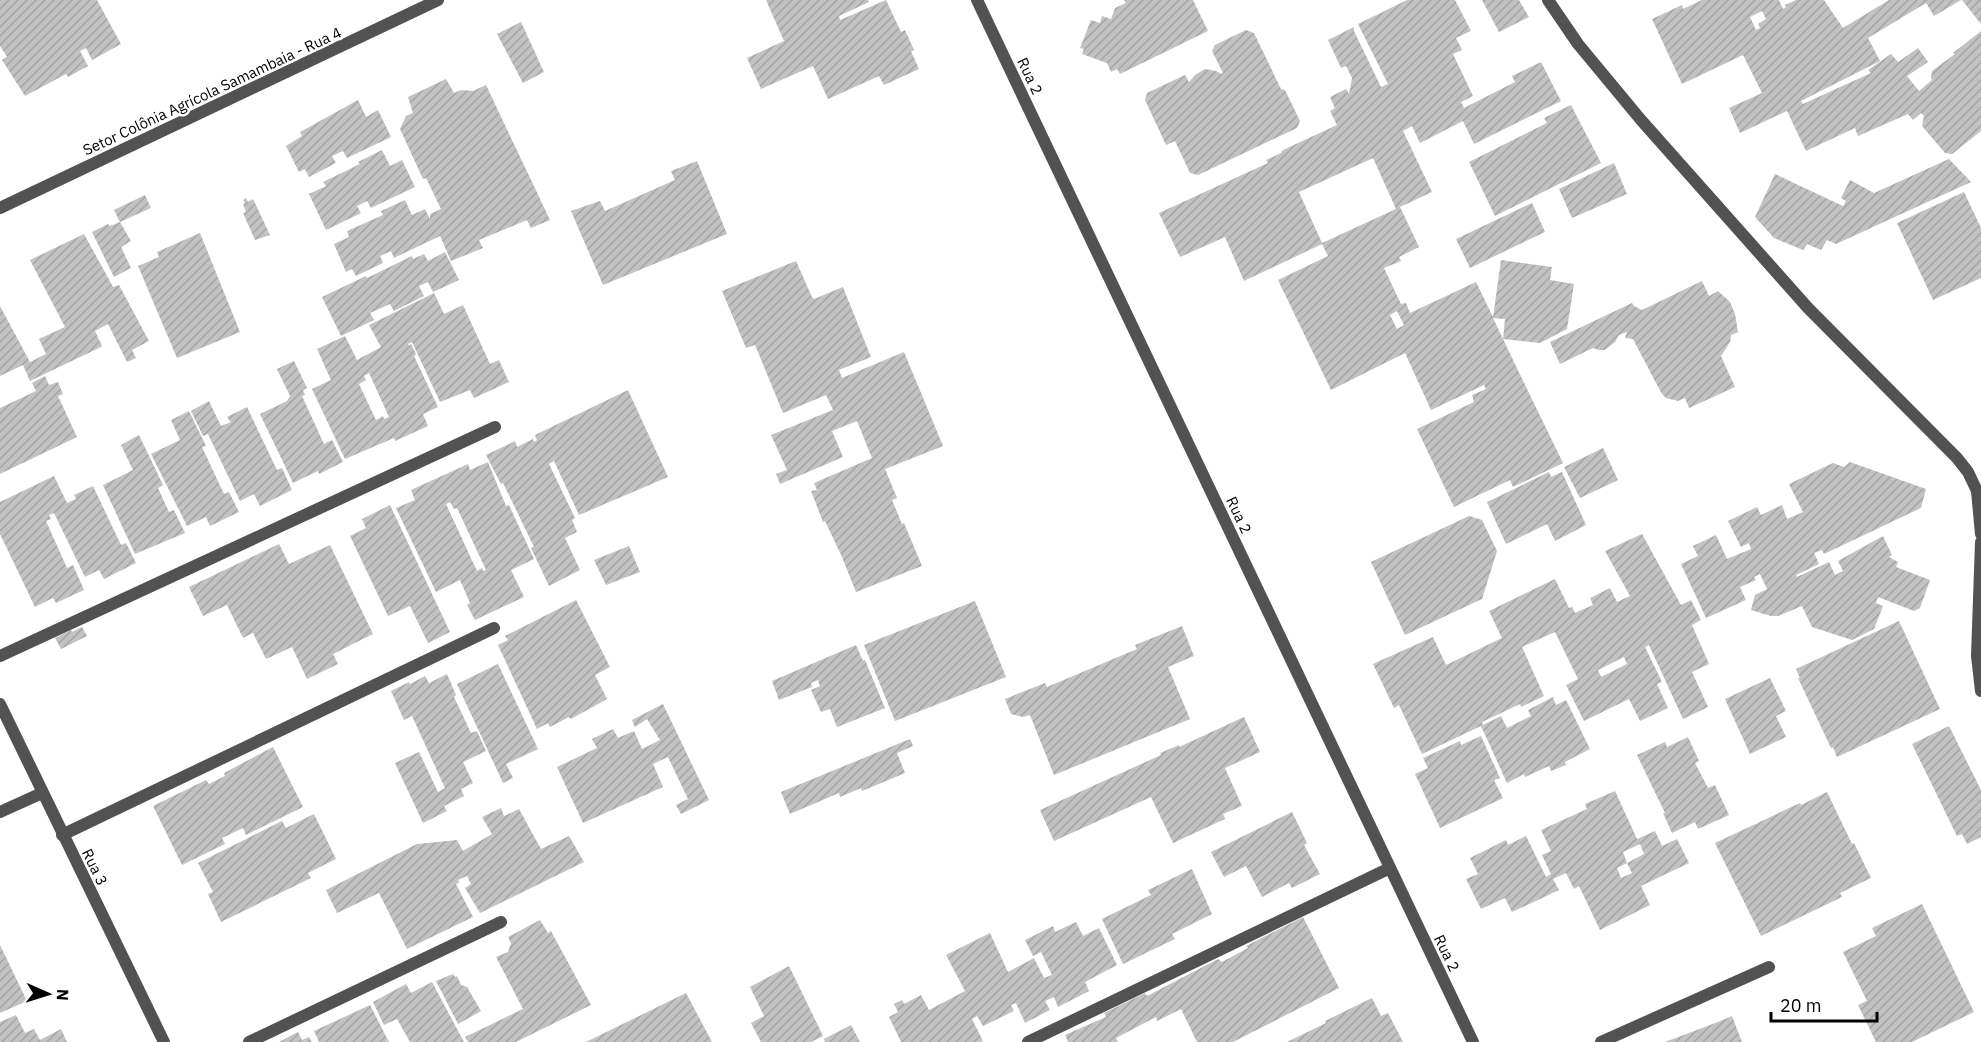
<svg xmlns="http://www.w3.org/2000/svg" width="1981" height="1042" font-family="'IBM Plex Sans',sans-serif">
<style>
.building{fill:url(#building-hatch);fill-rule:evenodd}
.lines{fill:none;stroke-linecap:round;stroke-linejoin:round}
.service{stroke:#525252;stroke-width:12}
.minor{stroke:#525252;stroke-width:12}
.labels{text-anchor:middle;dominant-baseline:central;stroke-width:5;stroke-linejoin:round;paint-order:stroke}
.street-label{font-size:15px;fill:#000;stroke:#fff}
</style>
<defs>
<pattern id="building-hatch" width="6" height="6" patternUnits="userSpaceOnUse" patternTransform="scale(1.5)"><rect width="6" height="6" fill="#c2c2c2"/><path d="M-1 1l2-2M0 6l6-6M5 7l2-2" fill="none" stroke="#a5a5a5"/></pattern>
</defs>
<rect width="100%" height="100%" fill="#fff"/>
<!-- building -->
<path class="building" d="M0,0H97L121,44L92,60L86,48L80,51L88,66L68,77L66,74L25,96L2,60L7,57L0,46Z
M766,0H868L869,2L839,16L840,20L886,0L901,32L905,30L914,50L911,51L919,69L884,85L879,76L828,99L813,66L761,89L747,58L784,41Z
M1124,0H1193L1208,31L1120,74L1117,69L1111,72L1107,63L1082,54L1084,49L1080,48L1091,20L1100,23L1102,16L1111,19L1115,8L1126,3Z
M1407,0H1455L1471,31L1456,38L1462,50L1453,54L1473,96L1461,102L1464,108L1515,82L1512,76L1541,62L1561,101L1474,144L1463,121L1420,143L1412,126L1403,131L1432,192L1400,207L1419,247L1399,257L1401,261L1384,268L1401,304L1406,303L1410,313L1476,282L1493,317L1501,260L1552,267L1550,280L1574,284L1567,329L1540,343L1503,339L1505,319L1493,318L1513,360L1563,463L1513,487L1510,480L1454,507L1417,429L1474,402L1472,395L1486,389L1484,385L1431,410L1405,353L1331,390L1278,280L1328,256L1322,244L1244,281L1225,237L1180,257L1159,213L1268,163L1266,160L1281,153L1283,150L1337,125L1330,111L1335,108L1330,97L1346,89L1349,94L1352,78L1346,66L1341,68L1328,40L1354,27V31L1381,87L1388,84L1358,24ZM1373,158L1396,209L1322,243L1299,192ZM1397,311L1404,325L1397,329L1390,315Z
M1482,0H1519L1529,17L1499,32Z
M1702,0H1779L1783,9L1786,7L1785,5L1796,0H1824L1843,28L1889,0H1961L1934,16L1926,3L1868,38L1880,61L1801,101L1803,104L1871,73L1868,70L1891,54L1898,62L1918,48L1928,62L1907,76L1919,91L1932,80L1931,78L1932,71L1955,54L1953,53L1981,31V131L1952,154L1945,153L1922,126L1924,116L1921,113L1913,120L1908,114L1858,136L1855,128L1806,151L1787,111L1740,133L1729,108L1762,93L1743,55L1682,84L1652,19L1682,5L1683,9ZM1762,11L1766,19L1758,24L1760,28L1756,30L1750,17Z
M1962,0H1981V24Z
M521,22L544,72L523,83L497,34Z
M1246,30L1254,33L1281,89L1285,90L1300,121L1297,128L1198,175L1190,173L1175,141L1166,145L1145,100L1147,93L1185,75L1189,82L1195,75L1205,69L1216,71L1221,74L1223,73L1212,51L1215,45Z
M446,79L454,93L461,90L473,91L486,85L550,220L531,228L527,220L479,240L483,248L451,261L440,236L394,258L391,251L380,256L383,263L356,276L352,269L346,272L334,244L349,237L347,231L383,215L381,211L405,200L412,215L425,209L430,219V214L441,209L426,178L423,179L400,129L406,116L413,113L408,97Z
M358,100L366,117L378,110L391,137L347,158L343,151L332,156L336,163L309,177L305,169L299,172L286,146L302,136L300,132Z
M1571,105L1601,163L1495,216L1469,162L1547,123L1544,118Z
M382,150L390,166L402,160L415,187L371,208L367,201L357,206L361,213L326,230L309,194L326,186L323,182L360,164L358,162Z
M1949,159L1971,182L1836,244L1827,240L1821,250L1807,244L1803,250L1774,238L1755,217L1775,174L1843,206L1846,201L1841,198L1850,180L1874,193Z
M697,161L727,234L603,285L571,211L600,201L605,211L675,180L671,171Z
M1614,163L1627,194L1572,218L1559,189Z
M1964,192L1981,228V278L1933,300L1897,223Z
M145,195L151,208L120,222L114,210Z
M246,198L248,202L253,199L270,235L255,240L243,213L246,212L243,204L245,203L243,200Z
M1532,203L1545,232L1470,268L1456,239Z
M120,222L131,241L121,247L131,268L114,277L92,232L108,224L110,226Z
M200,233L240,332L177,358L138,266L159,257L157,252Z
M84,234L113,287L119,285L149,341L132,350L136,358L127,362L108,324L95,331L102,346L101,347L30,381L23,365L0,376V306L30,362L46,354L39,339L65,327L30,260Z
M445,252L459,280L433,292L428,282L419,286L424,296L394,311L390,304L370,313L374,320L341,336L322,297L366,276L367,278L412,256L413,259L424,254L428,261Z
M796,261L812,297L814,299L843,287L871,357L839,370L842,378L904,352L943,446L885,469L897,498L892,500L902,524L904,523L922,566L856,592L842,557L825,521L823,522L811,491L817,490L814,483L872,458L857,421L832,431L843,457L780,484L776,474L787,470L771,435L833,410L826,395L783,413L755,345L746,348L722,291Z
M1702,281L1709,296L1718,291L1730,302L1735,314L1738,332L1731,335L1730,342L1721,356L1735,387L1689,408L1685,398L1678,401L1666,398L1662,394L1656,383L1633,339L1625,338L1627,332L1619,335L1615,342L1605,350H1599L1593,348L1560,364L1550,342L1632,303L1634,306L1642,310Z
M434,293L444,314L463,305L490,364L499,360L509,382L474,398L470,390L440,402L412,342L408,344L409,346L411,344L416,354L414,356L438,407L423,414L428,426L395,441L394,438L345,459L312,389L331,380L317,349L345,336L357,360L381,347L369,325ZM369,373L389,417L384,419L383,416L376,420L359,384L366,380L364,376Z
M294,361L307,388L303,390L305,395L302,396L324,444L332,440L343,462L319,474L318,471L293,483L260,414L287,401L290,396L277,369Z
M45,376L49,385L58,382L63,394L58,396L77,437L0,474V408L36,391L32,383Z
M628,390L668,477L579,515L554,461L549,464L575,518L572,520L577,532L565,538L580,570L549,586L531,548L534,547L503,483L501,484L486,455L515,441L517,447L533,439L534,442L537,440L535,435Z
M209,401L221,426L231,422L227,417L247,407L277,470L282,468L292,490L260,506L254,494L240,501L208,434L203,436L191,411Z
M189,411L206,446L202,447L224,494L229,492L239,512L210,526L206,517L187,526L151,454L180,440L171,420Z
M139,435L163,485L158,488L169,512L174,510L185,533L135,554L103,485L133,470L121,445Z
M1603,448L1618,480L1580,498L1564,467Z
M488,462L506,506L509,505L534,559L511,570L524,597L475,620L467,605L470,603L460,580L436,592L396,508L415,500L411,490L468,464L470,470ZM450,502L454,509L457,508L486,570L483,571L482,568L477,571L446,504Z
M1850,462L1926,489L1921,508L1824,554L1822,550L1814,553L1819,564L1796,575L1797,577L1829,562L1835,575L1843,571L1838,561L1883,536L1892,555L1889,557L1898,562L1896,567L1930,580L1920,608L1914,611L1878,597L1876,603L1883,606L1874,629L1852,640L1812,627L1802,606L1778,616H1771L1751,610L1755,595L1767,589L1760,574L1754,577L1756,580L1740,587L1746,600L1706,618L1681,564L1698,556L1693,546L1716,535L1727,559L1751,549L1749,543L1741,547L1728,521L1757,507L1761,515L1782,505L1787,519L1803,512L1789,484L1833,463L1844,467Z
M1549,472L1551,477L1562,472L1586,525L1555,541L1547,524L1506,544L1487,502Z
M54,476L67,503L76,499L74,495L93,486L121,545L126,543L136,563L104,579L99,570L85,577L54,513L49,515L51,519L46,521L67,568L73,565L84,590L56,603L53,598L35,607L0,534V502Z
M390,505L450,632L428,643L410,606L388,616L350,536L366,528L362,519Z
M1469,516L1482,520L1497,551L1482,599L1405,635L1371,562Z
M1642,534L1681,605L1691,600L1701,620L1692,625L1709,664L1692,672L1708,707L1683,719L1649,645L1645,647L1662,682L1657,684L1668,708L1640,721L1629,699L1584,721L1566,685L1578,679L1555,632L1522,647L1544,696L1521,707L1520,704L1482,722L1483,725L1501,716L1507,728L1531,716L1528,710L1553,697L1556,705L1566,700L1590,749L1565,762L1566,765L1551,771L1549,766L1525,777L1524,774L1507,783L1481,726L1422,754L1399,705L1394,708L1373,664L1433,637L1446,665L1502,638L1489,611L1555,579L1569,608L1572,607L1575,613L1593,605L1590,598L1610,588L1617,602L1630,596L1605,551ZM1624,657L1627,664L1601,677L1598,670Z
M279,544L289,564L330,545L373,634L333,654L338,664L307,679L292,647L266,659L253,633L243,638L227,605L203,616L189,587Z
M629,546L640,572L606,585L594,560Z
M576,600L610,667L595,675L607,699L571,719L569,717L550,727L548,723L537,729L498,645L508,640L505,636Z
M975,601L1006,677L895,721L864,645Z
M1899,621L1940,709L1837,757L1833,747L1831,748L1798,678H1800L1796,669Z
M1182,626L1194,656L1168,667L1190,719L1054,775L1030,715L1023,717L1011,714L1005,699L1045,683L1047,687L1137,649L1135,645Z
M82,627L87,636L61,649L55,638L71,630L72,632Z
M856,645L863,661L865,660L885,708L837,727L830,709L821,712L811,690L820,686L818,680L811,683L812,687L779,700L772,681Z
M498,664L538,749L506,764L513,778L503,783L457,684Z
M447,674L456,695L454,697L471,733L477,731L486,751L463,762L473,783L461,789L464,796L444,806L447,811L423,823L395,763L419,752L438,792L445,788L412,716L404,720L391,691L409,682L410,684L425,676L429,683Z
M1770,678L1786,711L1776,716L1786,737L1750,754L1725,699Z
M663,704L709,800L681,814L676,805L688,799L668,757L653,764L663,787L583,823L557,767L597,748L592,739L613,729L618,738L634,731L642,749L660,740L647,719L635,727L632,720Z
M1244,717L1260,752L1225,768L1242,806L1223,814L1225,819L1173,843L1151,797L1054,841L1040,810L1161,755L1160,753L1179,745V747Z
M1949,726L1981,790V837L1967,844L1962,834L1957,836L1912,744Z
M1481,736L1500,778L1494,780L1503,798L1440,828L1415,774L1428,768L1423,758L1460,741L1461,745Z
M1688,737L1699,761L1695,763L1708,788L1715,785L1729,815L1698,829L1695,822L1672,833L1663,813H1665L1637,755L1665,742L1667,747Z
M910,739L913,746L897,753L905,773L862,791L861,788L840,797L839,793L790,814L781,792Z
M273,747L303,807L246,835L243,828L222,838L225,844L182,865L153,806L206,780L209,784L225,776L224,773Z
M1615,791L1637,839L1655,831L1662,846L1677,839L1689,863L1641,886L1650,905L1600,930L1579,886L1574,889L1566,873L1553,879L1559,890L1512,912L1505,898L1481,909L1466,879L1478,874L1470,858L1506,840L1508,845L1526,836L1546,877L1551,874L1542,855L1551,851L1541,830L1587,809L1585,804ZM1640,844L1644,854L1627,863L1623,852ZM1627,863L1632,873L1621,878L1617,868Z
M1827,792L1852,844L1854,843L1871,878L1840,893L1842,897L1761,936L1715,843L1800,803L1801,805Z
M501,808L504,816L519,809L541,849L569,836L584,862L480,913L465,888L471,884L467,876L458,880L459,882L456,884L473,917L407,949L379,893L337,913L326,890L417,844L457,840L463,851L492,834L482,817Z
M1292,812L1307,843L1304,845L1320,874L1292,888L1289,883L1262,897L1246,866L1224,877L1211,852Z
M314,814L336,859L308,873L311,878L221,922L208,894L213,892L198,863L282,821L286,828Z
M1192,869L1212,914L1172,934L1175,939L1123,964L1102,919L1151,895L1148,890Z
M1922,904L1974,1012L1912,1042H1876L1858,1005L1867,1001L1843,952L1876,936L1872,928Z
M1303,917L1339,988L1233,1042H1197L1181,1009L1157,1021L1156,1017L1116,1038L1118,1042H1068L1065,1035L1106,1017L1104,1013L1145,993L1147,996L1218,959L1222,962L1248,948L1246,946Z
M540,920L548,933L551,931L591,1005L516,1042H468L465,1037L523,1009L496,957L508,952L511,943L508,937Z
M1076,922L1083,936L1099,928L1117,965L1085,982L1089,991L1058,1007L1054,997L1045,1001L1050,1010L1025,1023L1016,1003L1011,1005L1014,1011L983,1026L977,1016L972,1019L983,1041L980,1042H901L889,1017L898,1012L894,1004L902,1000L904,1004L921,995L929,1010L965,991L946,955L990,933L1008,972L1034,958L1044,978L1052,975L1041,952L1033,956L1025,940L1053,926L1055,932Z
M0,945L27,1001L0,1013Z
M789,966L823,1036L811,1042H761L751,1023L764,1016L750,987Z
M453,974L455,977L457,976L461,985L467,987L481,1011L458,1024L436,981Z
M432,982L464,1042H410L397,1019L384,1025L373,1002L406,984L411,993Z
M686,993L712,1042H586Z
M1372,998L1381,1016L1388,1013L1403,1042H1287L1326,1023L1325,1021Z
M370,1005L389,1042H319L314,1031Z
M16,1015L25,1033L34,1029L40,1040L61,1029L67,1042H0V1022Z
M1732,1016L1742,1042H1665L1718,1022Z
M851,1025L860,1042H825L824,1039Z
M298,1032L302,1040L309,1037L312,1042H279Z"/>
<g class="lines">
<!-- service -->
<path class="service" d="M62,835L494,628
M1601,1042L1769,967"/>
<!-- minor -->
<path class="minor" d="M977,0L1473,1042
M1548,0L1578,44L1641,120L1808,308L1957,458L1968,472L1977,491L1981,534
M0,208L438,0
M1981,542L1977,656L1981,691
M0,656L495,427
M0,704L164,1042
M0,812L42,793
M249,1042L501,922
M1028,1042L1390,868"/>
</g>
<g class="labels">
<!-- street labels -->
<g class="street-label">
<text transform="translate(1030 76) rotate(65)">Rua 2</text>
<text transform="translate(212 91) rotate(-25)">Setor Colônia Agrícola Samambaia - Rua 4</text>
<text transform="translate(1239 515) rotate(65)">Rua 2</text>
<text transform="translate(95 867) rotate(64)">Rua 3</text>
<text transform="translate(1447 953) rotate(64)">Rua 2</text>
</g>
</g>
<!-- north arrow -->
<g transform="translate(48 994) rotate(93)" stroke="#ffffff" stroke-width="4.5" paint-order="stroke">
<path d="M0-4.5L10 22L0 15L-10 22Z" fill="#000000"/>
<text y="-9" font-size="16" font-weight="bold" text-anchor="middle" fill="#000000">N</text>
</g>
<!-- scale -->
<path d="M1771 1012v9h106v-9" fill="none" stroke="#000000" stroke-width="3"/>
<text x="1780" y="1012" font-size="18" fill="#000000" stroke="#ffffff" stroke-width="4.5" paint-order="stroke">20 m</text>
</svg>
